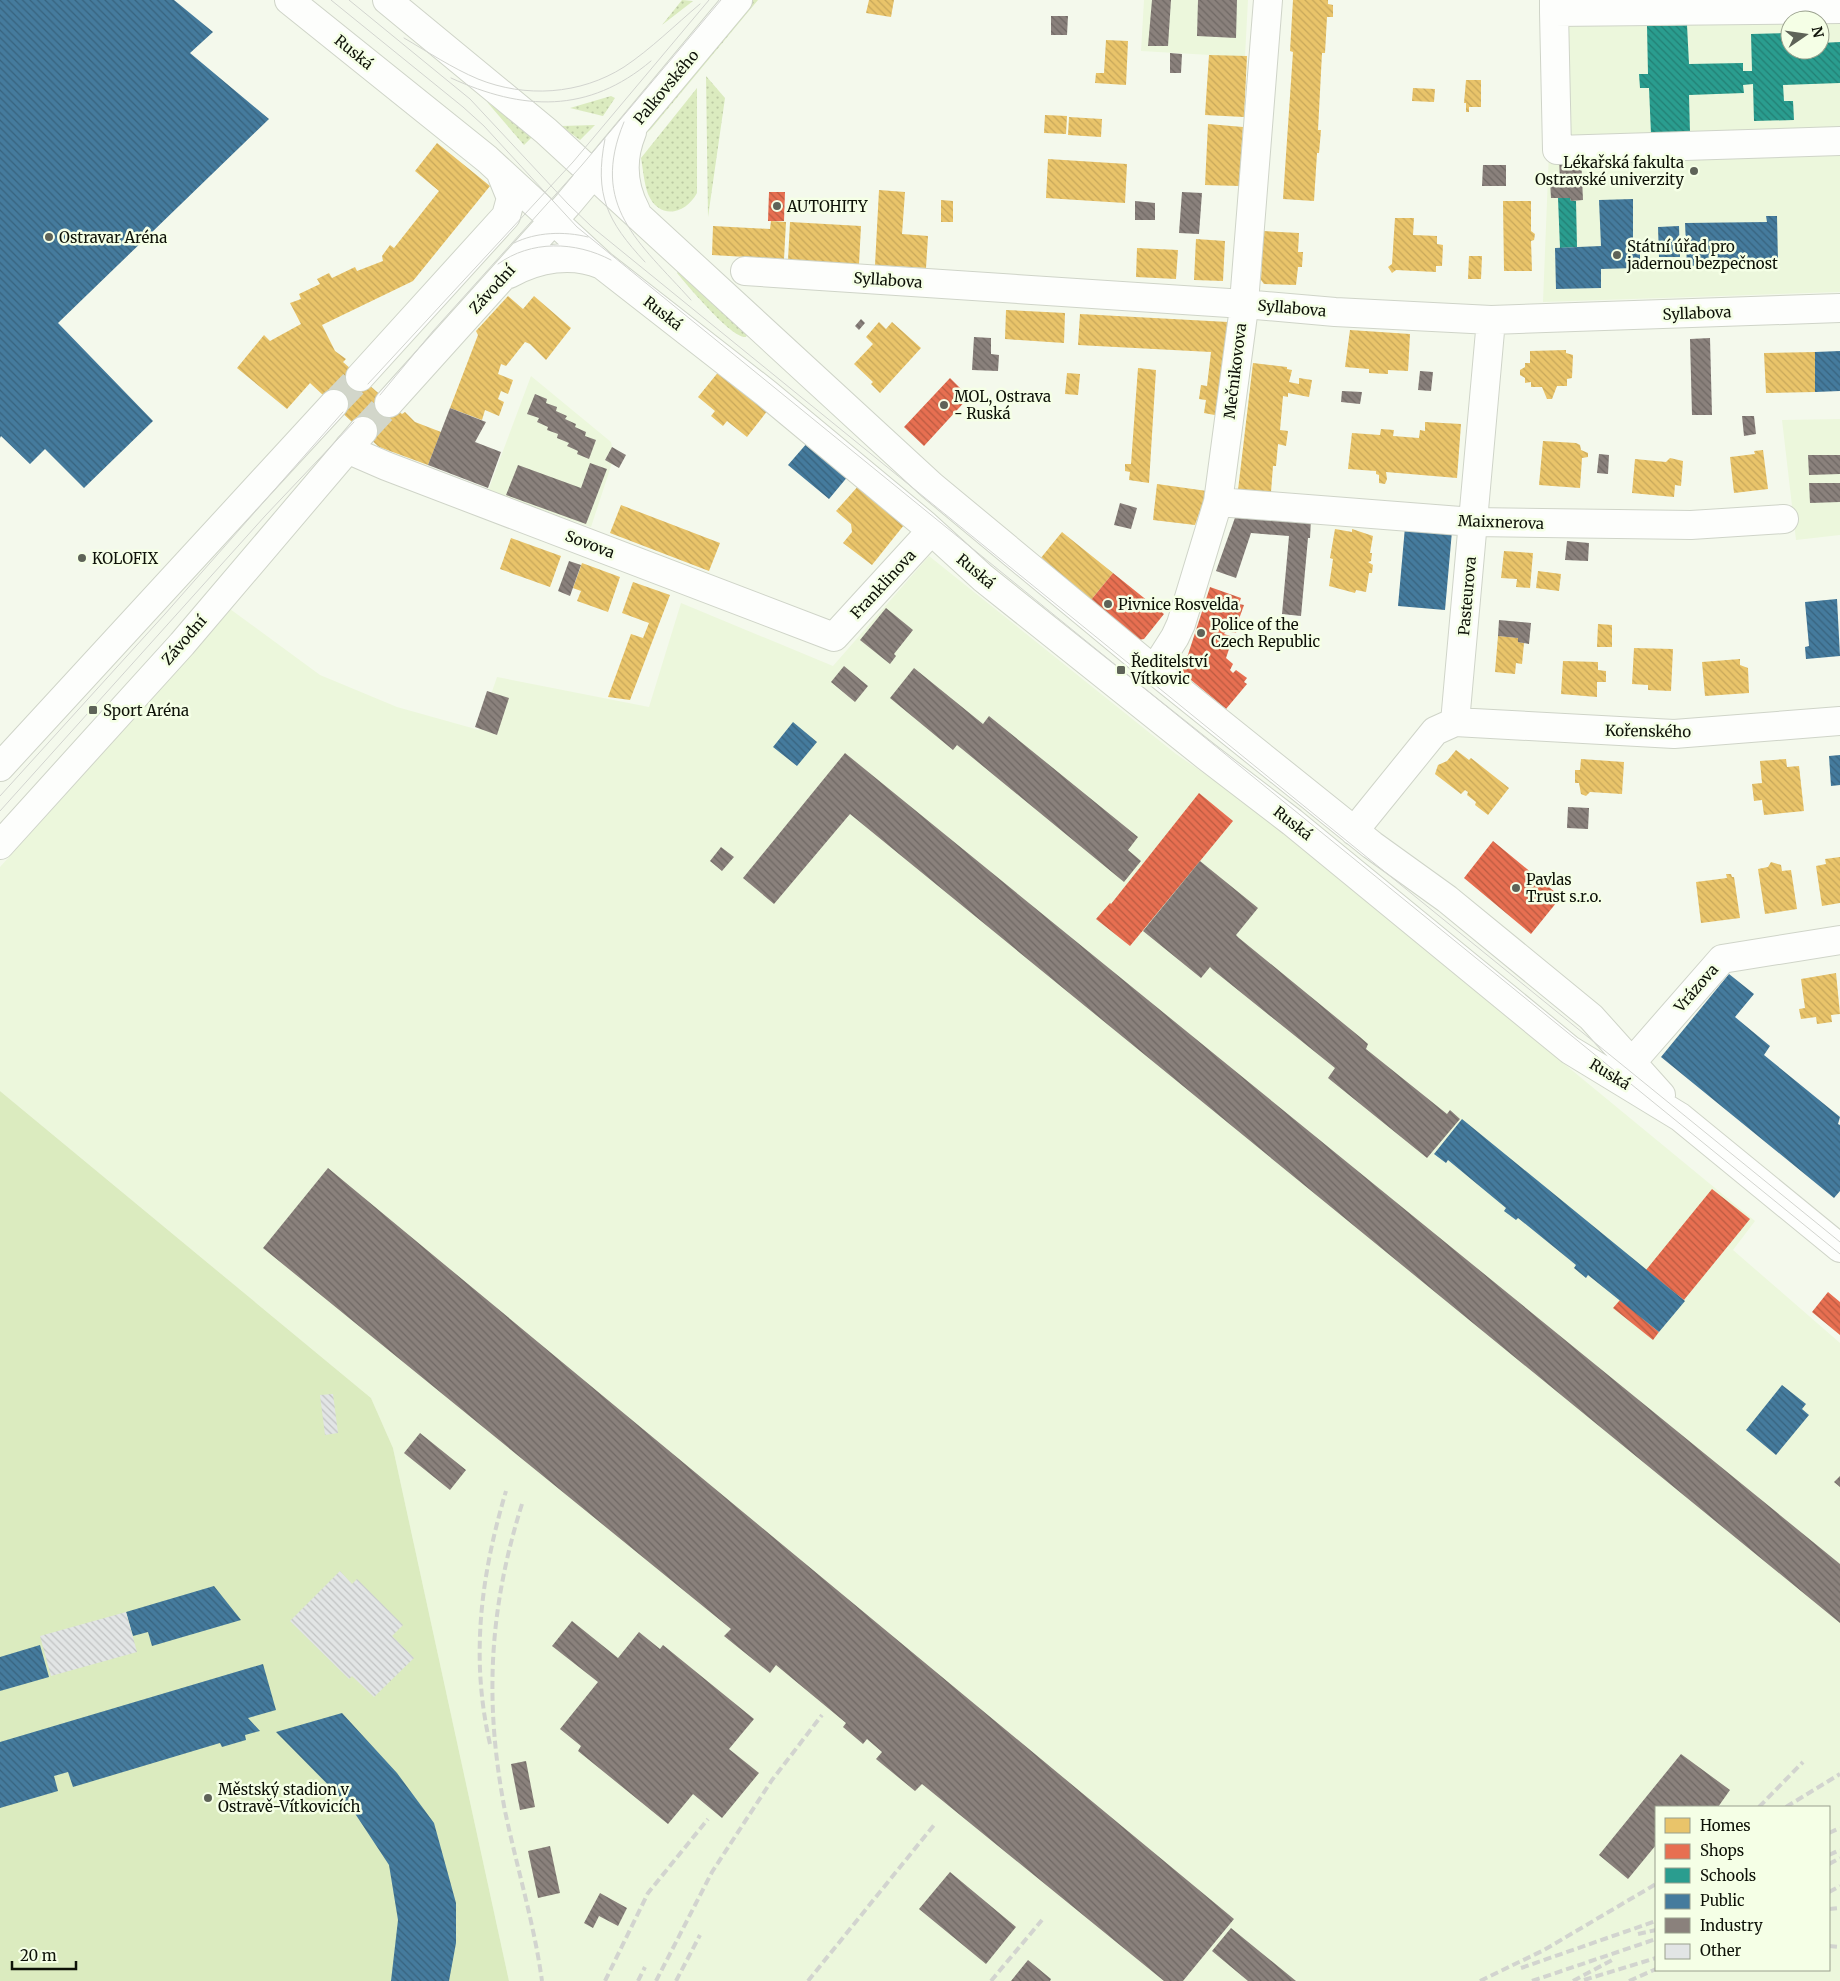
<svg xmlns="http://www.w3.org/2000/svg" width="1840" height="1981" font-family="Merriweather,serif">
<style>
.built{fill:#ecf7dc;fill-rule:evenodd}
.grass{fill:url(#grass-dots)}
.garden{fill:#dbebbf}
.homes{fill:url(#homes-back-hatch)}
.shops{fill:url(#shops-back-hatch)}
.schools{fill:url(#schools-back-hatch)}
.public{fill:url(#public-back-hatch)}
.industry{fill:url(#industry-back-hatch)}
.building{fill:url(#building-back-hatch)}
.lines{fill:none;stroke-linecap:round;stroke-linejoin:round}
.minor-tunnel{stroke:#d2d6ca;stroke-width:28;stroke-dasharray:28 14;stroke-linecap:butt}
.minor-casing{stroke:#cfd4c8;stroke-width:30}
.minor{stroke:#fdfefc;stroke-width:28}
.tram{stroke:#d2d4cf;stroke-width:1}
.rail{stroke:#d2d4cf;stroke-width:4;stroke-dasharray:8 4;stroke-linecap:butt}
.poi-dot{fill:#5e6358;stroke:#f5ffe6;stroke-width:2}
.labels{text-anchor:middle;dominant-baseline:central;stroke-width:5;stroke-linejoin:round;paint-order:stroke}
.street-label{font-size:15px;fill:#0e1208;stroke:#f5ffe6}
.poi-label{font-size:15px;fill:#0e1208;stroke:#f5ffe6;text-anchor:start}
</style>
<defs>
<pattern id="grass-dots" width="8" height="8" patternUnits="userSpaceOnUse" patternTransform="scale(1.25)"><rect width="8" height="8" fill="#dbebbf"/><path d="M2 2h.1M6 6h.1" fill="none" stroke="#bbc8a3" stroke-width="1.8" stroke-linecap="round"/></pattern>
<pattern id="homes-back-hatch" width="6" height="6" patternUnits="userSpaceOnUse" patternTransform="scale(1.25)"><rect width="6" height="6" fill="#e9c46a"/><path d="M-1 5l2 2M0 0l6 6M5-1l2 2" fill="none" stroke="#c7a75a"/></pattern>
<pattern id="shops-back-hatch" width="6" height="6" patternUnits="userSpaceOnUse" patternTransform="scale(1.25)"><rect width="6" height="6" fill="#e76f51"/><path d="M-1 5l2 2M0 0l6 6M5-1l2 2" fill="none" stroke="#ba5a41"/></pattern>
<pattern id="schools-back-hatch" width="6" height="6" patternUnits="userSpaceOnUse" patternTransform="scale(1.25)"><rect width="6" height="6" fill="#2a9d8f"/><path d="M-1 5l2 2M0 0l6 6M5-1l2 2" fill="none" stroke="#227f73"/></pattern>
<pattern id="public-back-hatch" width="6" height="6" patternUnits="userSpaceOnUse" patternTransform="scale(1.25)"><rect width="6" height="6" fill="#457b9d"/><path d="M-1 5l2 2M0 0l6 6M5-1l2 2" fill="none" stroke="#38637e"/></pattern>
<pattern id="industry-back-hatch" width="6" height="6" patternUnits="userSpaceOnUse" patternTransform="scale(1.25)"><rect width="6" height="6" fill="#8a817c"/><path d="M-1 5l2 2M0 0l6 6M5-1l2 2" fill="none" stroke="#6f6864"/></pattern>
<pattern id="building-back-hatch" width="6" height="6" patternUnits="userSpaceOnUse" patternTransform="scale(1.25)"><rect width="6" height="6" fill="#e2e5e5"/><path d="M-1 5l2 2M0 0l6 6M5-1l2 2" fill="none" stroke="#c1c3c3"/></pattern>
</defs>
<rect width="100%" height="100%" fill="#f4f9ec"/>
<!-- built -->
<path class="built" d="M1144,0H1248L1245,57L1141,51Z
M1555,0H1840V292L1543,302ZM1790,20H1820V50H1790Z
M531,376L611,442L612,447L605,460L612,463L591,527L488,491Z
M1840,419V535L1796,540L1782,420Z
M929,556L1176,754L1250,805L1755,1221L1733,1250L1840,1343V1981H509L393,1448L371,1398L0,1091V867L169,680L230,609L320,675L397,707L479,730L497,677L649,707L681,603L833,666ZM1656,1807H1829V1970H1656Z"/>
<!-- grass -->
<path class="grass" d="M682,0L693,1L662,25Z
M747,0H758L651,129L639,140Z
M706,76L725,98L708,217Z
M697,88V193C685,215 659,220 648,194C644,183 643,169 641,158Z
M611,96L615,98L603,116L570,108Z
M487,102L533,136L524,145Z
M595,125L580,140L561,126Z
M680,269L748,332L746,337C732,339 688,286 677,273Z"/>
<!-- garden -->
<path class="garden" d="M0,1091L371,1398L393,1448L509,1981H0Z"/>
<!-- homes -->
<path class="homes" d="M869,0H894L891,17L866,13Z
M1293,0H1328V4L1333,5V17H1327L1325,53H1322L1318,130H1321L1319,153H1317L1314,201L1283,199L1293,52L1290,51Z
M1106,40L1128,41L1126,85L1095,83L1096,73H1104Z
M1209,55L1247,56L1244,117L1205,115Z
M1466,80H1481V107H1469V112H1466V103H1464Z
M1413,88L1435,89L1434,102L1412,101Z
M1045,115L1067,116L1066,134L1044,133Z
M1069,117L1102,119L1101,137L1068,135Z
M1208,124L1243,127L1239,186L1205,185Z
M437,143L490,186L413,281L322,325L335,351L346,359L343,362L402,414L405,412L415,422L441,432L428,465L379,447L310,383L287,409L237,368L264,335L270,341L301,324L290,303L301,299L299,294L320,284L317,279L329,273L332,278L355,267L357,271L383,261L382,256L390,245L394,248L439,191L415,171Z
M1048,159L1127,164L1125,203L1046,198Z
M879,190L905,192L902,234L928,236L926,268L875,265Z
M941,200L953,201V222H941Z
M1503,201H1531V231L1535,234L1534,240L1531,241L1532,271H1504Z
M1395,218H1414L1413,235L1437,236V244L1443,245L1442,266H1436V272L1396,270L1392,273L1388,267L1392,264Z
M771,221L786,222L784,259L712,255L713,226L770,229Z
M790,222L861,226L859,264L788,260Z
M1263,231L1299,233L1298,252H1303L1302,267H1298L1296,285L1264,284L1261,280Z
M1196,239L1225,241L1223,281L1194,280Z
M1137,248L1178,250L1176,279L1136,277Z
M1469,256H1482L1481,279H1468Z
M508,296L523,309L534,296L571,328L546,360L530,344L525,342L506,366L501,364L498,374L513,380L508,394L501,391L498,399L504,402L499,416L485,410L482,420L450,408L478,335L476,331Z
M1006,310L1065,313L1064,343L1005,339Z
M1080,314L1228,322L1231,326L1220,416L1204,413L1206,400L1199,399L1201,385L1207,386L1211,352L1078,345Z
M879,322L886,329L892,322L921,348L880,393L871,384L873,382L854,364L873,344L866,337Z
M1350,330L1410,334L1408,371L1388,370V374L1369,373V369L1345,367Z
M1566,350V353L1573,355L1572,378L1567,379V386H1557L1552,399H1547L1542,387H1531V382L1525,383V378L1520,375V370L1525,367V363H1530V351Z
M1815,352V392L1766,393L1764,353Z
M1253,363L1287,367V369L1292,370L1289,382L1299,384V378L1312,380L1309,397L1288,393V397L1283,396L1280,430L1288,431L1286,446L1278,444L1276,466H1273L1271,492L1238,490Z
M1138,368L1156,370L1149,483L1129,480L1130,472L1125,471V464H1131Z
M720,370L768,410L747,437L727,421L723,426L711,416L715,411L698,397Z
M1067,373L1080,374L1078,395L1065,394Z
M1425,422L1461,424L1457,478L1386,472L1387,479L1385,484L1379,483V475L1376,474V471L1348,469L1352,433L1380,435L1381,429L1394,430L1393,436L1419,438L1420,430L1425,431Z
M1543,441L1576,443L1580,445L1581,450L1588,453V457L1582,458L1580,488L1539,485Z
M1763,450L1768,489L1734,493L1730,457L1755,454L1754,451Z
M1670,458L1683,461L1681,486L1675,485L1674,497L1632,493L1635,459L1666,462Z
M860,484L904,525L872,565L843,543L852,532L851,524L836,511Z
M1157,484L1207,491L1195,525L1153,520Z
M621,505L720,543L709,571L610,533Z
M1335,529L1352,532V529L1373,536L1370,553H1372L1371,561L1368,562L1373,565L1372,573H1369L1366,592L1356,590L1355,593L1329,586L1333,559L1330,558Z
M1062,532L1113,573L1091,600L1040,559Z
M511,538L561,556L550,587L500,569Z
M1504,551L1533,553L1530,588L1516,587L1517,579L1501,578Z
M582,563L620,577L608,612L577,601L581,591L573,588Z
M1538,571L1561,574L1559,591L1536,588Z
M633,582L670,595L630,700L608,697L631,634L643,638L649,623L622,613Z
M1598,624L1612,625V647H1597Z
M1498,636L1518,638V642L1524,643L1522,664L1516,663L1515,674L1495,672Z
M1634,648L1673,649L1671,691L1648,690V685L1632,684Z
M1740,659V665L1748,668L1749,693L1705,696L1702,662Z
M1563,661L1598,662V670L1606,671V682H1597V697L1561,694Z
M1456,750L1469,760L1471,758L1509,788L1488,815L1475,805L1476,802L1467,795L1468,792L1465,790L1461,794L1435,774L1438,765L1447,761Z
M1581,759L1624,762L1622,794L1590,792L1586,796L1581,794L1579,783H1575V770H1580Z
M1786,759L1787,767L1799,766L1804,811L1764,815L1762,800L1754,801L1752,784L1762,783L1760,761Z
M1840,857V903L1822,906L1816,866L1826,864L1825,859Z
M1771,862L1781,865L1782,871L1791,870L1797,909L1765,914L1758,869L1768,867Z
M1726,874H1731L1732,877H1734L1740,918L1701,923L1696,882L1727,878Z
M1836,973L1840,1014L1831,1015L1832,1022L1817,1024L1816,1017L1801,1019L1799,1009L1805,1008L1801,979Z"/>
<!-- shops -->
<path class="shops" d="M769,192H785L784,221H768Z
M950,378L969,397L924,446L904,427Z
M1113,573L1164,614L1144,639L1138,640L1091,600Z
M1210,587L1241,598L1239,604L1244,605L1239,619L1231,616L1230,619L1239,624L1236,633L1226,631L1224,634L1233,637L1226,658L1233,664L1230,670L1233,673L1236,670L1247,678L1244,682L1247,684L1226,709L1185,675L1183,670Z
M1199,793L1233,821L1130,946L1096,919L1110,903L1111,904Z
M1493,841L1561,897L1531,934L1464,878Z
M1712,1189L1750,1219L1684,1300L1646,1270Z
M1828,1292L1840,1302V1335L1812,1312Z
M1620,1300L1659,1332L1653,1340L1613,1308Z"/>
<!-- schools -->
<path class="schools" d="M1687,25L1689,64L1743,63V71H1752L1751,34L1790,33V50H1820V43L1840,42V83L1783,85L1784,101H1793L1794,120L1754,121L1753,84L1743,85L1744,93L1689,95L1690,133L1651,134L1649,88H1640L1639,74H1648L1647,26Z
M1558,198H1570L1571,201H1576L1577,247L1560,248Z"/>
<!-- public -->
<path class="public" d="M0,0H174L213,32L190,53L269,119L58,323L153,421L84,488L45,449L30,464L1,436L0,438Z
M1633,199V246L1634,250H1640V263H1635V268L1601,269V288L1556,289L1555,248L1601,246L1599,200Z
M1766,216H1777L1778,262L1687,266L1685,223L1767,222Z
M1679,226L1680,257H1659L1658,227Z
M1840,351V391L1815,392V352Z
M808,442L849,475L829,499L788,465Z
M1405,527L1452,531L1445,610L1398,606Z
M1837,599L1840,656L1806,659L1805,647L1809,646L1805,602Z
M793,722L817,742L797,766L773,747Z
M1840,755V785L1831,786L1829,756Z
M1729,974L1754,994L1735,1017L1770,1046L1764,1055L1840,1117L1838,1124L1840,1125V1191L1834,1198L1661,1057Z
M1462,1119L1685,1301L1659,1332L1588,1275L1586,1278L1574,1268L1576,1265L1518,1218L1516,1220L1504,1211L1506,1208L1448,1160L1446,1163L1434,1154Z
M1782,1385L1806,1404L1802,1409L1809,1415L1776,1455L1746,1430Z
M214,1586L241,1620L152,1646L148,1632L133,1636L126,1612Z
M40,1645L49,1677L0,1691V1657Z
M263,1664L276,1710L248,1718L260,1731L245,1735L246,1740L222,1747L220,1743L73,1787L68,1772L54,1776L58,1791L0,1808V1742Z
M342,1713L397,1773L434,1823L456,1903V1943L449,1981H391L398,1920L389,1865L352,1809L276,1732Z"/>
<!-- industry -->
<path class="industry" d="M1152,0H1171L1168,46H1148Z
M1198,0H1237L1236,38L1197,36Z
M1051,16H1068L1067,35H1051Z
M1170,53L1182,54L1181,73H1170Z
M1581,157L1583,200L1571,201L1570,198H1551L1550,181H1560L1559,158Z
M1483,165H1506V186H1482Z
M1182,192L1202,193L1199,234L1179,233Z
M1135,201L1155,203V220H1135Z
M861,319L865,323L859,330L855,326Z
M974,337L991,338V354L999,355L998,371L972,370Z
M1710,338L1712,415H1692L1690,339Z
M1420,371L1433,372L1431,391L1418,390Z
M1342,391L1362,392L1360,404L1341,402Z
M535,394L547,399L546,403L557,407L556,411L567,416L565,419L576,424L575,427L586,432L585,436L596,440L589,459L577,454L578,451L567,446L569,443L557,438L558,434L547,430L548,427L537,422L539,418L527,414Z
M450,408L486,422L475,442L501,452L488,488L428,465Z
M1742,416H1754L1756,434L1744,436Z
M612,447L626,455L619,468L605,460Z
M1599,454L1609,455L1608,474L1597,473Z
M1808,455H1840V474L1809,475Z
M590,463L607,469L586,524L506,495L518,465L581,488Z
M1809,483H1840V502L1810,503Z
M1120,503L1137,508L1131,529L1114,525Z
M1237,512L1311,519L1310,538H1308L1301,616L1282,614L1289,536L1251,533L1236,578L1216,571Z
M1567,541L1589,543L1588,561L1565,560Z
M569,561L581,565L570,596L558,591Z
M886,608L913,630L894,654L896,656L890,664L860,640Z
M1499,620L1531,623L1529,644L1518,642V638L1498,636Z
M844,666L868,686L855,702L831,682Z
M914,668L983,724L989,716L1138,837L1128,850L1141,861L1124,882L962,749L957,745L953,750L890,698Z
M487,691L509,698L497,735L475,727Z
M845,753L1840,1564V1623L850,814L774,904L743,878Z
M1568,807L1589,808L1588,829L1567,828Z
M721,847L734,857L722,871L710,861Z
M1200,861L1258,908L1236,935L1239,938L1360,1037L1368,1044L1366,1049L1447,1114L1450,1110L1460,1119L1427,1158L1328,1078L1335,1068L1213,970L1210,967L1201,978L1143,931Z
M328,1168L1234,1919L1183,1981H1164L922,1784L915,1791L876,1759L882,1752L867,1739L863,1744L843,1727L846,1723L776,1665L770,1673L724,1636L731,1629L263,1248Z
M420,1433L466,1470L450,1490L404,1453Z
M1840,1476V1487L1834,1482Z
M572,1621L618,1658L639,1632L660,1649L663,1645L754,1719L729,1749L759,1773L722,1818L693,1794L668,1824L578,1751L581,1746L560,1729L598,1682L552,1646Z
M1681,1754L1730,1790L1718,1807H1656V1845L1628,1879L1599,1855Z
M526,1761L535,1807L520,1810L511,1764Z
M550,1846L560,1893L538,1898L528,1851Z
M950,1872L1016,1927L986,1964L919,1909Z
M600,1893L627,1908L618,1926L599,1916L593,1928L584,1923Z
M1231,1928L1296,1981H1248L1212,1951Z
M1028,1960L1051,1979L1050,1981H1011Z"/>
<!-- building -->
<path class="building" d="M333,1394L338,1433L325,1435L320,1395Z
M340,1571L352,1584L357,1579L403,1625L392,1636L414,1658L374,1697L352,1676L349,1679L290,1621Z
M126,1612L137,1652L51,1676L40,1636Z"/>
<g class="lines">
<!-- minor-tunnel -->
<path class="minor-tunnel" d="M334,404L360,377
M363,431L389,403"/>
<!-- minor casing -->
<g class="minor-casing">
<path id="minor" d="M289,0L487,159L602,265L766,393L925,525L983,578L1206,756L1292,822L1570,1050L1680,1117L1840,1248
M387,0L546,131L932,486L1154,670L1372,845L1447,899L1591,1017L1661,1095
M1554,0V12L1840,9
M1554,12L1557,150L1840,141
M632,132C621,159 622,185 636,211
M745,271L1244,304L1335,312L1491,320L1840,308
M509,274C538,258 572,252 602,265
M360,377L506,216L511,198L500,171
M389,403L568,204L738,0
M349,447L356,453L386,466L834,637L931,531
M1218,502L1473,522L1691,525L1784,519
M1154,670L1175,637L1181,624L1218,502L1243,315L1268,0
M1455,722L1674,734L1840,721
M0,767L334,404
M1354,831L1435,731L1455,722L1491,320
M0,845L182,644L363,431
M1632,1062L1722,959L1840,940"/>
</g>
<!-- minor -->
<use href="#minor" class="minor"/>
<!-- tram -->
<path class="tram" d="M331,0L463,107L484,126L577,227L1840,1254
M349,0L470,99L568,204L592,227L1840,1242
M404,38C428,52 452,68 478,79C525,98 580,95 624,67C651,49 675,25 700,4
M451,78C523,111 588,114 651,61
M624,122C589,206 639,242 691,300
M605,139C594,195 607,221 645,262
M514,243C536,232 564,231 588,237
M498,264C531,240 575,241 611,260
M368,384L573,162L709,0
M380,395L433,331L582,165L721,0
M0,796L165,614L343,412
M0,811L265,516L354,422"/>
<!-- rail -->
<path class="rail" d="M522,1504C489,1609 484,1702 505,1811C517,1868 534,1923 542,1981
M490,1744C470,1657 481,1575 506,1491
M1759,1807L1803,1762
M1786,1807L1840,1774
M1829,1833L1840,1828
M1829,1855L1840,1850
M1829,1864L1840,1858
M1829,1892L1840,1886
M1829,1909L1840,1908
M1638,1934L1656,1930
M1829,1946L1840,1947
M1521,1968L1656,1921
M1584,1980L1656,1958
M605,1981L648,1893L708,1819
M638,1981L645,1967
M656,1981L712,1872L772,1780L822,1715
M676,1981L700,1935
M808,1981L934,1825
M991,1981L1042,1920
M1480,1981L1544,1950L1656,1884
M1532,1981L1656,1939
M1573,1981L1614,1959
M1629,1981L1656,1969"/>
</g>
<!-- markers -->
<g class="poi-dot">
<circle cx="1694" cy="171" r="5"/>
<circle cx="777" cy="206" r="5"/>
<circle cx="49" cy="237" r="5"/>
<circle cx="1617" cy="255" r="5"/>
<circle cx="944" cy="405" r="5"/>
<circle cx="82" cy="558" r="5"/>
<circle cx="1108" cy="604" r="5"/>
<circle cx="1201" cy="633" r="5"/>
<rect x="1116" y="665" width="10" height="10" rx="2.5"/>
<rect x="88" y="705" width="10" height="10" rx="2.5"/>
<circle cx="1516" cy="888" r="5"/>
<circle cx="208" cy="1798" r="5"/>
</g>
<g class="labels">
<!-- street labels -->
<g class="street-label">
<text transform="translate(354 52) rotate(39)">Ruská</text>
<text transform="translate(666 87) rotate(-50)">Palkovského</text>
<text transform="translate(888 280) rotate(4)">Syllabova</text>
<text transform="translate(492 289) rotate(-48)">Závodní</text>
<text transform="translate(1292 308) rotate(5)">Syllabova</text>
<text transform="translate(663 313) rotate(38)">Ruská</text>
<text transform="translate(1697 313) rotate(-2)">Syllabova</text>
<text transform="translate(1235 371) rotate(-83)">Mečnikovova</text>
<text transform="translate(1501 522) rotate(2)">Maixnerova</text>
<text transform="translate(590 544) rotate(21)">Sovova</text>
<text transform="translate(976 571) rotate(40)">Ruská</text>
<text transform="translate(883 584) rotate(-47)">Franklinova</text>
<text transform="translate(1467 596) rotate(-85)">Pasteurova</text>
<text transform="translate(184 640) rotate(-49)">Závodní</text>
<text transform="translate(1648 731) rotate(1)">Kořenského</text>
<text transform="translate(1293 823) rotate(38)">Ruská</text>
<text transform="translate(1696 988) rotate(-49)">Vrázova</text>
<text transform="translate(1610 1074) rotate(31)">Ruská</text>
</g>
<!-- poi labels -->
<g class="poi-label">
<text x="1684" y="162" text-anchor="end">Lékařská fakulta<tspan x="1684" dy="17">Ostravské univerzity</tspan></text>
<text x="787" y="206">AUTOHITY</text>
<text x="59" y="237">Ostravar Aréna</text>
<text x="1627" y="246">Státní úřad pro<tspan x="1627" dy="17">jadernou bezpečnost</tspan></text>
<text x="954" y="396">MOL, Ostrava<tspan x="954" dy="17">- Ruská</tspan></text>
<text x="92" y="558">KOLOFIX</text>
<text x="1118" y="604">Pivnice Rosvelda</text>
<text x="1211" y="624">Police of the<tspan x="1211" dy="17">Czech Republic</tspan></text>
<text x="1131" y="661">Ředitelství<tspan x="1131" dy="17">Vítkovic</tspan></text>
<text x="103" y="710">Sport Aréna</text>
<text x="1526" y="879">Pavlas<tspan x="1526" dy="17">Trust s.r.o.</tspan></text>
<text x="218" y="1789">Městský stadion v<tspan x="218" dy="17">Ostravě-Vítkovicích</tspan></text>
</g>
</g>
<!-- legend -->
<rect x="1655" y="1806" width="175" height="165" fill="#f5ffe6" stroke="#99a08d"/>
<rect x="1665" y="1818" width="25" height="15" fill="#e9c46a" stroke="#99a08d"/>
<text x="1700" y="1831" font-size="15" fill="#0e1208">Homes</text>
<rect x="1665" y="1844" width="25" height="15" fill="#e76f51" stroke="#99a08d"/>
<text x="1700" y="1856" font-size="15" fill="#0e1208">Shops</text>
<rect x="1665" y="1868" width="25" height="15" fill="#2a9d8f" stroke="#99a08d"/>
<text x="1700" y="1881" font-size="15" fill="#0e1208">Schools</text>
<rect x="1665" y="1894" width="25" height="15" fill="#457b9d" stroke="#99a08d"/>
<text x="1700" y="1906" font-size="15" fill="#0e1208">Public</text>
<rect x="1665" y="1918" width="25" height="15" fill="#8a817c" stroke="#99a08d"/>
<text x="1700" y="1931" font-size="15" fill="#0e1208">Industry</text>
<rect x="1665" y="1944" width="25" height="15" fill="#e2e5e5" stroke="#99a08d"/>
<text x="1700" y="1956" font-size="15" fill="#0e1208">Other</text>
<!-- north arrow -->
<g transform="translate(1805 35) rotate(77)"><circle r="24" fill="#f5ffe6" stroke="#99a08d"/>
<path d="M0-4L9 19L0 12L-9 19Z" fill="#5e6358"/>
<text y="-8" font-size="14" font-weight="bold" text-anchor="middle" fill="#0e1208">N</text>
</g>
<!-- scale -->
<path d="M12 1961v8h64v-8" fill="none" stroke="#0e1208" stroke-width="2.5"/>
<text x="20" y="1961" font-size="15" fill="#0e1208" stroke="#f5ffe6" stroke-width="4" paint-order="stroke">20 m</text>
</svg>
